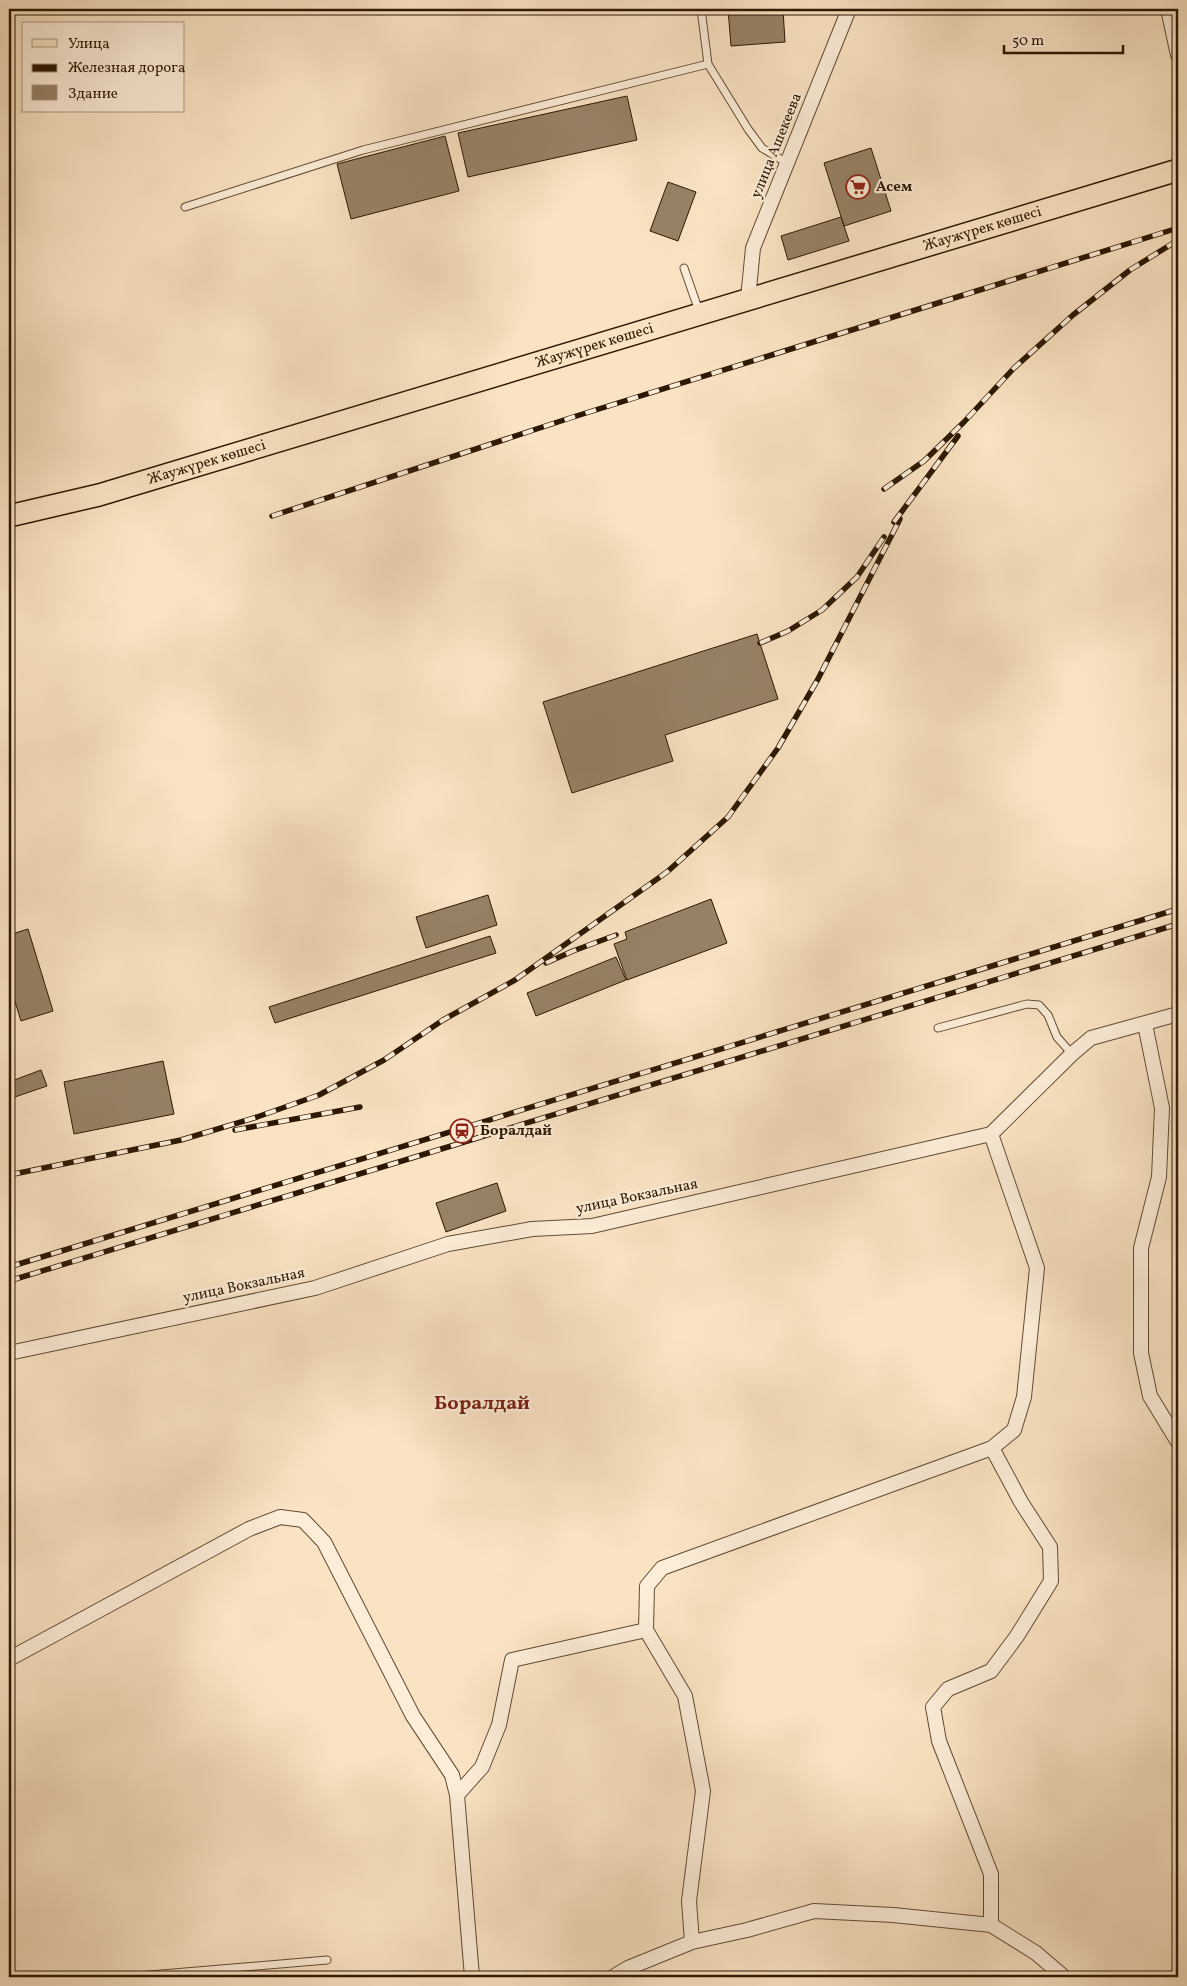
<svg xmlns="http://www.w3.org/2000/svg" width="1187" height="1986" font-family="Vollkorn,serif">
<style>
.building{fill:#978266;stroke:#2c1802}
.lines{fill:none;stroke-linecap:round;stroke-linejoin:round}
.service-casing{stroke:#604b32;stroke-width:9}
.minor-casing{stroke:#604b32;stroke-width:16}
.primary-casing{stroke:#2c1802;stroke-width:24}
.service{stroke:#fcedd8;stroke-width:7}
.minor{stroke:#fcedd8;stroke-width:14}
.primary{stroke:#fae3c3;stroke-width:21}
.rail-casing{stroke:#2c1802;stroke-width:5.5}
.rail{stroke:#fcedd8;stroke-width:4;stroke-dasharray:11;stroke-linecap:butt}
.labels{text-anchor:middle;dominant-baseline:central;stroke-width:4.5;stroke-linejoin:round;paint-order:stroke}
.street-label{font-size:15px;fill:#2c1802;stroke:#fcedd8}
.poi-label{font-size:15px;font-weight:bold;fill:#2c1802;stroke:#fcedd8;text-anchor:start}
.district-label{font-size:20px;font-weight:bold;fill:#7a1f14;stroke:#fcedd8}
</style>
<rect width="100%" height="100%" fill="#fae3c3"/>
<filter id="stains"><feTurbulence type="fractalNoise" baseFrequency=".004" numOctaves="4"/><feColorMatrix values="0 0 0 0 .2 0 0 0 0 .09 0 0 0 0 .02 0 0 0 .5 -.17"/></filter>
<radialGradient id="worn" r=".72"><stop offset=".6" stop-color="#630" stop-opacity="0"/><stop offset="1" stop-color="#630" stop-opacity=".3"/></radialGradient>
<!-- building -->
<path class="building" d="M728,9H783L785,42L731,46Z
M627,96L637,140L468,177L458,133Z
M445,136L459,191L351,219L337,164Z
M871,148L891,211L844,226L824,163Z
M668,182L696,192L678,241L650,231Z
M841,217L849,241L788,260L781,236Z
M757,634L778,699L665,735L673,761L572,793L543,702Z
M488,895L497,925L426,948L416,917Z
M711,899L727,943L627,980L614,944L627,939L625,932Z
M28,929L53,1011L21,1021L9,982V935Z
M490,936L496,953L275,1023L269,1007Z
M616,957L626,980L536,1016L527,993Z
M163,1061L174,1114L74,1134L64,1082Z
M41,1070L47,1086L12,1098L13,1102L9,1104V1082Z
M497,1183L506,1211L446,1232L436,1203Z"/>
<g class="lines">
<!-- service casing -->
<g class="service-casing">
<path id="service" d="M701,9L708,64L748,129L762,148L787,163
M185,207L363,150L708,64
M684,268L699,311
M938,1028L1027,1004L1039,1005L1048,1015L1057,1037L1072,1054
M126,1977L327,1960"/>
</g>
<!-- minor casing -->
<g class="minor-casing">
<path id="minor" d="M1168,9L1178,55
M748,299L753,248L849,9
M1145,1024L1162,1108L1159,1177L1141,1248V1353L1150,1396L1178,1442
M9,1353L315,1288L448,1244L532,1229L592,1226L991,1134L1072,1054L1091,1038L1178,1014
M646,1630L685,1696L703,1791L689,1901L692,1942
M9,1659L249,1529L280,1517L303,1520L324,1542L413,1716L452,1775L457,1795L472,1977
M457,1795L482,1767L499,1725L512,1660L646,1630L647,1586L662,1568L992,1448L1014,1430L1024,1397L1037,1268L991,1134
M991,1925V1874L939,1741L933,1707L948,1689L991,1671L1017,1636L1051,1581L1050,1547L1021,1502L992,1448
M613,1977L628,1968L692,1942L747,1930L814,1911L893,1915L991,1925L1036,1953L1064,1977"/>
</g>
<!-- primary casing -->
<g class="primary-casing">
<g id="primary">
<path id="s1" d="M9,516L99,495L1178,170"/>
</g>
</g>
<!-- service -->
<use href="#service" class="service"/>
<!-- minor -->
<use href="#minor" class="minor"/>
<!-- primary -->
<use href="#primary" class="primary"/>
<!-- rail casing -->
<g class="rail-casing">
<path id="rail" d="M884,489L924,461L964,422L1014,368L1073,315L1130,270L1178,240
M272,516L570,418L1178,228
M894,522L958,436
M760,643L788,631L822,610L857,577L884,537
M546,963L573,951L616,935
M235,1130L360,1107
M9,1175L181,1140L257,1117L319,1095L384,1060L443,1020L515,980L667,872L728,817L778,748L818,679L900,519
M9,1267L1178,909
M9,1281L1178,924"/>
</g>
<!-- rail -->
<use href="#rail" class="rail"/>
</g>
<!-- icons -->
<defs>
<g id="supermarket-ring" transform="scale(1.25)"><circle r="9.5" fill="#fcedd8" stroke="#8f2418" stroke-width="1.5"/><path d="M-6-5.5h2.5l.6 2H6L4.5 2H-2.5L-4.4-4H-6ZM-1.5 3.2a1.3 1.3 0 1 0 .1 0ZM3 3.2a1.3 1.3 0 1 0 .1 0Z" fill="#8f2418"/></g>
<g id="station-ring" transform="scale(1.25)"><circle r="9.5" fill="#fcedd8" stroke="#8f2418" stroke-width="1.5"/><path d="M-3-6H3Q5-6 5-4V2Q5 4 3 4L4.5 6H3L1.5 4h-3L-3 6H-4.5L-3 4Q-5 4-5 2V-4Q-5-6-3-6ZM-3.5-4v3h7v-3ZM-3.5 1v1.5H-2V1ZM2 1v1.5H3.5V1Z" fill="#8f2418"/></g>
</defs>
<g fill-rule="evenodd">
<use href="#supermarket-ring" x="858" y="187"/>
<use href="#station-ring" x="462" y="1131"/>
</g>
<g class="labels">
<!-- street labels -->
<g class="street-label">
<text transform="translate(777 146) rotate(-68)">улица Ашекеева</text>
<text stroke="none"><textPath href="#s1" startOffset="1015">Жаужүрек көшесі</textPath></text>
<text stroke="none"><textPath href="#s1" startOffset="610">Жаужүрек көшесі</textPath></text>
<text stroke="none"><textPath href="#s1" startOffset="205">Жаужүрек көшесі</textPath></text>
<text transform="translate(637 1197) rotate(-12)">улица Вокзальная</text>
<text transform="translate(244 1286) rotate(-12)">улица Вокзальная</text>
</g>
<!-- poi labels -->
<g class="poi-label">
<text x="876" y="187">Асем</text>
<text x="480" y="1131">Боралдай</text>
</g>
<!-- district labels -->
<g class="district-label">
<text x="482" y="1404">Боралдай</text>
</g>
</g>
<!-- margin -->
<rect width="1187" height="1986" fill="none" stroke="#fae3c3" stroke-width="30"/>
<rect x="10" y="10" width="1167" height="1966" fill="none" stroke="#2c1802" stroke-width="2.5"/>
<rect x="15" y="15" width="1157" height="1956" fill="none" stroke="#2c1802"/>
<!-- legend -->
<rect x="22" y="22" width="162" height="90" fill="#fcedd8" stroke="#a99882"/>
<rect x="32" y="39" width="25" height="8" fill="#fae3c3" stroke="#a99882"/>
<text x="68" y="48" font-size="15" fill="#2c1802">Улица</text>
<rect x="32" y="64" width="25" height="8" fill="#2c1802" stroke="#a99882"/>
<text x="68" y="72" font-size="15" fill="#2c1802">Железная дорога</text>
<rect x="32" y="85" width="25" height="15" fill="#978266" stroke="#a99882"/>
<text x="68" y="98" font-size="15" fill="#2c1802">Здание</text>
<!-- scale -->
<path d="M1004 45v8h119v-8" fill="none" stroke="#2c1802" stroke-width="2.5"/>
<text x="1012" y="45" font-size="15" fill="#2c1802" stroke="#fcedd8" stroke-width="4" paint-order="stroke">50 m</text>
<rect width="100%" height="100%" filter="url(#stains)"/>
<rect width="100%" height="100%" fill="url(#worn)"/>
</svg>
